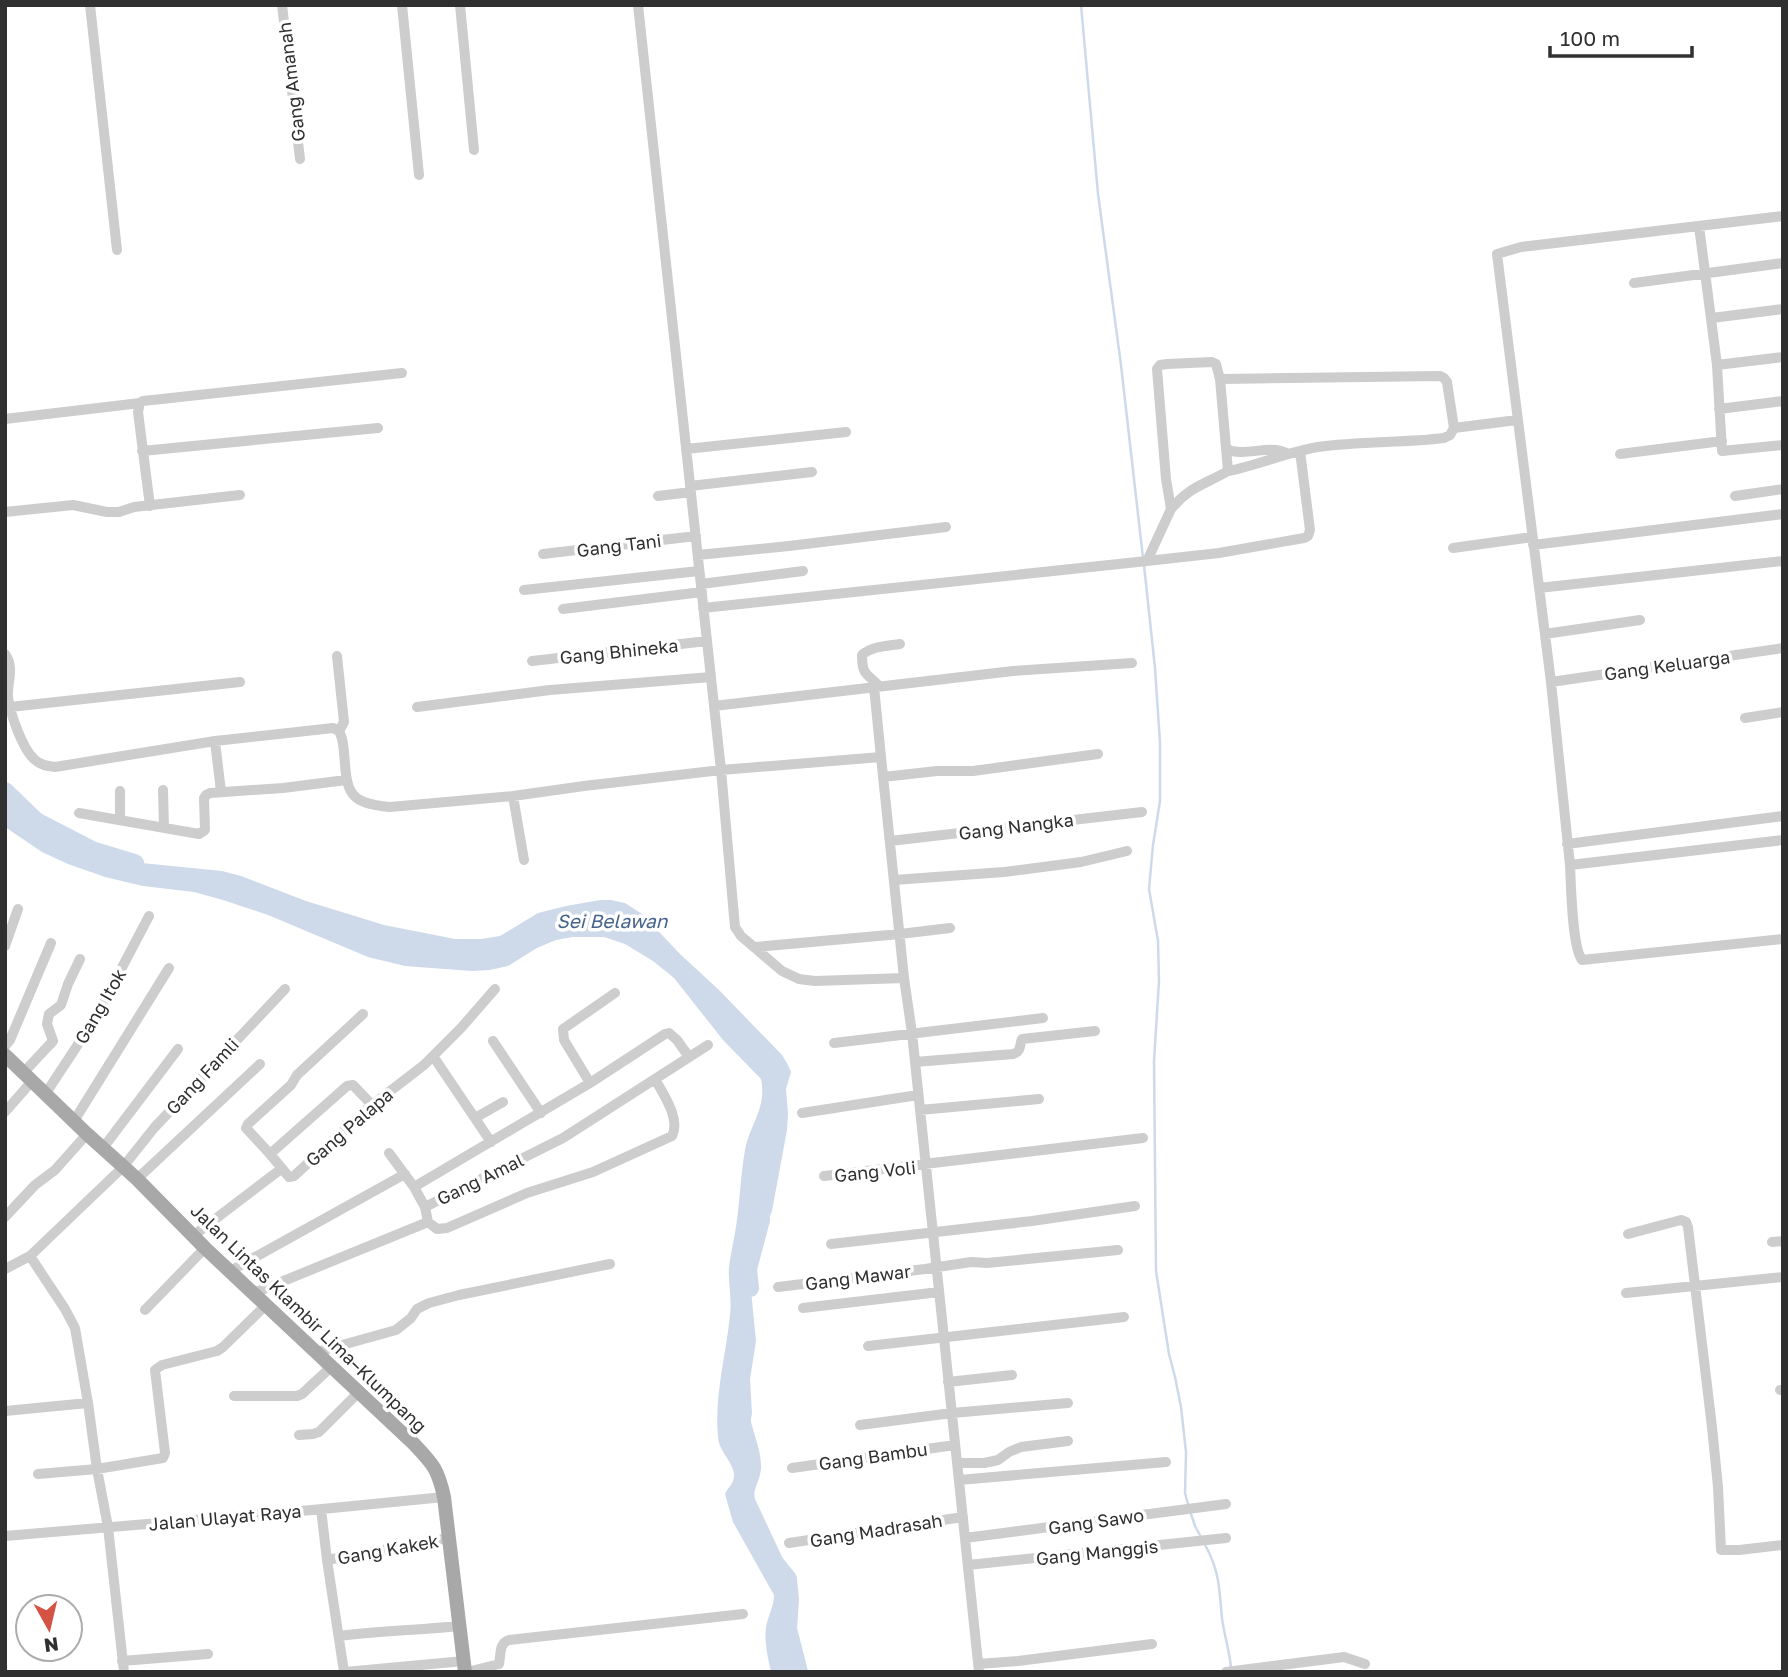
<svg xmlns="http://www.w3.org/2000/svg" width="1788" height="1677" font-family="'Golos Text',sans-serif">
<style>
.water{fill:#cedae9}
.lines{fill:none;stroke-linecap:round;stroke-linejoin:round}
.stream{stroke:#cedae9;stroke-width:2.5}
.river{stroke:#cedae9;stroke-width:18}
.minor{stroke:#cdcdcd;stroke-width:10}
.major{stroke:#a8a8a8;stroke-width:14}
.labels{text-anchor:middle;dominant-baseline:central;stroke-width:7;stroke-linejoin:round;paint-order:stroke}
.street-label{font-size:18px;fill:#303030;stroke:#fff}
.water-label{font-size:19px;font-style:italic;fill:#45648b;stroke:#fff}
</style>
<rect width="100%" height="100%" fill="#fff"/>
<!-- water -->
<path class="water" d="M5,795L19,809L39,824L80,849L142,863L222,871L241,876L306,901L384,925L455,939H481L500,936L538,913L566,906L600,900H611L625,903L642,914L680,954L719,990L782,1055L788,1065L791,1072L786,1089L788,1114L787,1130L772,1211L767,1224L752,1247L748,1260L756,1341L750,1379L752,1414L746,1439L748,1466L742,1494V1502L744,1508L751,1513L754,1531L779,1570L784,1583L792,1644L798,1672H771C768,1658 764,1642 766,1627C768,1616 774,1606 774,1595L733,1522L725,1494C727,1489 731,1486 733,1481C739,1466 719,1454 718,1437C714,1397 726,1355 730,1315C732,1299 728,1283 729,1267C731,1251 735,1236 737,1220C740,1197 741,1173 745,1150C750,1124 767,1108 761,1079L723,1040L674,978L653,961L625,944L604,937H573L556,940L537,948L508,966L490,970L472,971L405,966L368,957L268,915L223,900L194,892L143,886L105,877L68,864L42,852L5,827Z"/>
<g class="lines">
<!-- stream -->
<path class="stream" d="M1081,5L1098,194L1121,365L1143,558
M1144,565L1155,668L1160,743V801L1153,845L1149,889L1158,941L1159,981L1154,1061L1156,1271L1169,1354L1175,1377L1181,1407L1186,1452L1185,1493L1188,1504
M1190,1511L1195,1526L1201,1537
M1204,1543C1220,1571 1219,1588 1222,1618C1224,1635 1230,1652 1231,1668"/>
<!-- river -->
<path class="river" d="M5,791L36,821L92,850L135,863
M750,1288L748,1269L761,1220
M742,1416V1423C745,1437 753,1453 752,1468C751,1481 743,1485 746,1501L775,1563L788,1579L790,1600L788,1629L799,1672"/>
<!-- minor -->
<path class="minor" d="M90,5L117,250
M282,5L300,159
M402,5L419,175
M460,5L474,150
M638,5L721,770L735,927L741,936L782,971L799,979L815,981L904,978
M1783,216L1521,247L1497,254L1551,682L1570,865L1783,840
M1699,226L1717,365L1722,451L1783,445
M1634,283L1783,263
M1712,318L1783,309
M1717,365L1783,357
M1220,379L1440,376L1444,378L1447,382L1454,428L1450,435L1444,438C1403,443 1360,441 1318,447C1287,452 1259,465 1228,471
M140,403L138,412L150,506
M1719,409L1783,401
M5,419L140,403L143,401L402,373
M1454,428L1517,420
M686,449L846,432
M1226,449C1245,458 1270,443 1288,454
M142,451L378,428
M1620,454L1722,441
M690,486L812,472
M658,496L691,492
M1735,496L1783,489
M5,512L73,505L107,512H119L134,507L240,495
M1533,545L1783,514
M1453,548L1532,537
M543,554L696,536
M698,555L789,546L946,527
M1147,561L1219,553L1304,538L1308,536L1310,530L1300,451
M701,584L803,571
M1539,588L1783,561
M524,590L699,571
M703,608L1147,561L1171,509C1190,486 1204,485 1228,471L1220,379L1216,364L1212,362L1167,364L1160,365L1157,369L1166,479L1171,509
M563,609L702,592
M1545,634L1640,620
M5,654C15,668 7,682 8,697C10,713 22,748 34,759C40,765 47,766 55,767L215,741L333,728L339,731C343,738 343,744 344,752C347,792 347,803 390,807L513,796L584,786L721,770L881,757L904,978L912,1033L979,1672
M337,656L344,722L339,731
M532,661L707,641
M1551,682L1783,648
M879,686C867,673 862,676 862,655C872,646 887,646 900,644
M874,687L881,757
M714,706L1013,671L1132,663
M10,707L240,682
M417,707L550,690L711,677
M1745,718L1783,712
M215,741L221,792
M883,777L937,771H973L1098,754
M163,790L164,828
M513,796L524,860
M79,813L199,834L205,830L204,798L206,795L210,793L283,788L346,780
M120,820V791
M890,841L1142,812
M1567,844L1783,816
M1570,865C1571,885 1572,947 1582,960L1783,939
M894,880L1004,872L1081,862L1127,851
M5,946L18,909
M755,947L900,934L950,928
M363,1014L297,1075L291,1085L248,1124L246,1128L270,1154L347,1086L353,1085L372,1105
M493,1041L541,1113
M834,1043L1043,1018
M5,1046L10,1040L51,943
M433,1056L491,1142
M915,1062L1013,1054C1022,1051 1019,1046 1022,1039L1095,1031
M24,1072L53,1041L47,1024L49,1014L61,1005L68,984L80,959
M590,1083L564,1040L563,1029L615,993
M46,1093L96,1017L149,916
M920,1110L1039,1099
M5,1112L33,1080
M802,1113L918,1095
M475,1118L503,1102
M74,1121L169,968
M103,1148L178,1049
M389,1153L414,1187L425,1207
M270,1154L289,1177L294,1176L372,1105L424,1065L461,1028L495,989
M824,1176L1143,1138
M137,1179L260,1064
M414,1187L590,1083L665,1034L669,1033L677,1040L689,1057
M5,1217L35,1185L55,1170L87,1134
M428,1222L437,1229L447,1228L527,1193L593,1172L672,1136C681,1119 663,1094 655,1079
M1628,1234L1681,1220L1686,1222L1688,1227L1712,1427L1718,1487L1721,1550H1739L1783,1545
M193,1236L281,1169
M1772,1242L1783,1241
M831,1244L1032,1221L1135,1206
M30,1256L65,1309L75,1328L88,1403L97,1469L108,1527L124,1672
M5,1269L30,1256L123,1167L154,1128L285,989
M230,1271L405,1174
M778,1287L925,1269L971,1262L987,1263L1118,1250
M254,1293L428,1222L425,1207L563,1138L708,1045
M1626,1293L1783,1277
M803,1308L939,1292
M145,1310L205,1248
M868,1346L1124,1317
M317,1352L396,1330L411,1318L417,1309L429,1303L459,1295L610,1264
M948,1382L1012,1375
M1780,1390H1783
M234,1396H297L302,1394L331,1367
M5,1411L88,1403
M860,1425L952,1413L1068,1403
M299,1435L313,1434L319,1432L359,1392
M957,1463H984L998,1460L1009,1452L1021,1447L1068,1441
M792,1468L955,1445
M38,1474L97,1469L163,1458L165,1453L155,1370L162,1365L217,1351L223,1347L266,1305
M959,1480L1166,1462
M321,1509L327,1560L344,1672
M5,1536L312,1510L444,1497
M965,1538L1226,1504
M789,1543L963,1517
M327,1560L449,1538
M968,1565L1226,1538
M339,1636C379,1631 419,1630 459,1626
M122,1661L208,1654
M978,1664L1018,1661L1152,1644
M345,1672L464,1661
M467,1672L499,1664C501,1654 499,1643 509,1640L743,1614
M1226,1672L1344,1657L1365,1664"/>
<!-- major -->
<path class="major" d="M5,1055L87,1134L137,1179L205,1248L414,1444C433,1464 438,1469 444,1497L465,1672"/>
</g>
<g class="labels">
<!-- street labels -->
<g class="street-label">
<text transform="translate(291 82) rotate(-97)">Gang Amanah</text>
<text transform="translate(619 545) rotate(-7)">Gang Tani</text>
<text transform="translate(619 651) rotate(-6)">Gang Bhineka</text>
<text transform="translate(1667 665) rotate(-8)">Gang Keluarga</text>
<text transform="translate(1016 826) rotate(-7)">Gang Nangka</text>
<text transform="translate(100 1006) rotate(-60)">Gang Itok</text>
<text transform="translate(202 1076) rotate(-47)">Gang Famli</text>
<text transform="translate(349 1127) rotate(-41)">Gang Palapa</text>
<text transform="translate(875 1171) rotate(-6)">Gang Voli</text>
<text transform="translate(480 1179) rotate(-26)">Gang Amal</text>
<text transform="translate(858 1277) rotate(-7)">Gang Mawar</text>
<text transform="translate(309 1318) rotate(44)">Jalan Lintas Klambir Lima–Klumpang</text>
<text transform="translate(873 1456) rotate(-8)">Gang Bambu</text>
<text transform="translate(225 1517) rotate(-5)">Jalan Ulayat Raya</text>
<text transform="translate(1096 1521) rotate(-8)">Gang Sawo</text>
<text transform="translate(876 1530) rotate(-9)">Gang Madrasah</text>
<text transform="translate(388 1549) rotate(-10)">Gang Kakek</text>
<text transform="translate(1097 1552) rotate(-6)">Gang Manggis</text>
</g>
<!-- water labels -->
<g class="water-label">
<text x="612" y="920">Sei Belawan</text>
</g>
</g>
<!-- border -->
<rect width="1788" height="1677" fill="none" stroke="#303030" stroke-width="14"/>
<!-- north arrow -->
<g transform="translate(49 1628) rotate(172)"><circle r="33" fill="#ffffff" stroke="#acacac" stroke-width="2"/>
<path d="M0-5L12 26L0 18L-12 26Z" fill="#d45345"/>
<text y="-10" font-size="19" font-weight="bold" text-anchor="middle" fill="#303030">N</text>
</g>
<!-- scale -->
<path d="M1550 46v10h142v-10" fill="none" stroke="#303030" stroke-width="3.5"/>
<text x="1560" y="46" font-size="21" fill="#303030" stroke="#ffffff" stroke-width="5" paint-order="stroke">100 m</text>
</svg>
